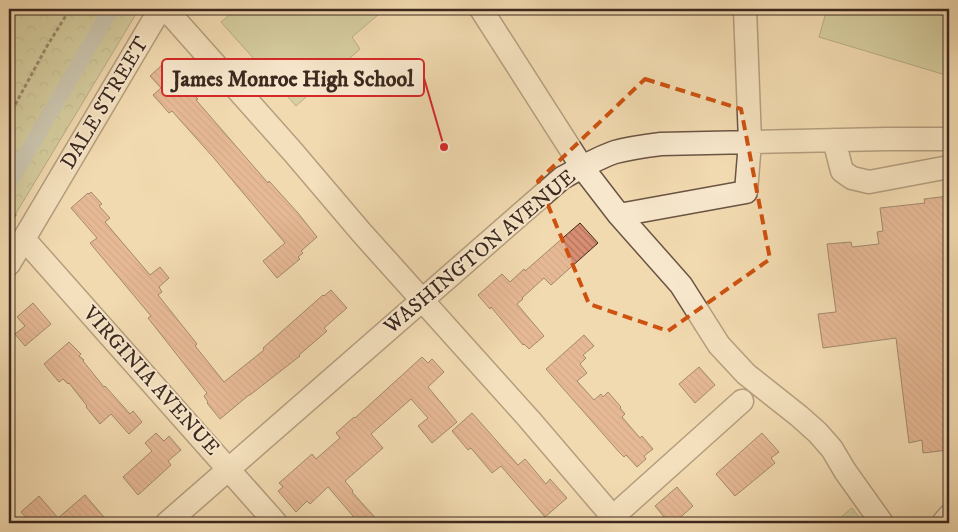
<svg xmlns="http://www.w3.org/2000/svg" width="958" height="532" font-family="'IM FELL DW Pica',serif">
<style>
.grass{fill:url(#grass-dots);stroke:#787457}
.park{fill:url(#park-crowns);stroke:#787457}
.garden{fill:#b5c18f;stroke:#787457}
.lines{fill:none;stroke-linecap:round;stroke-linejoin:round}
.canal{stroke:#a2b7b8;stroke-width:16}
.building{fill:url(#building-back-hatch);stroke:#3c281f}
.minor-casing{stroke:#6a5443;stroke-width:25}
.path{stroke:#3c281f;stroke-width:3;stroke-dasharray:4 2.5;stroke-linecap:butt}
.minor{stroke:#f7e7cc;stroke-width:22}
.marked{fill:none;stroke:#ce520f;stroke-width:4;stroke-dasharray:10 6;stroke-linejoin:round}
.labels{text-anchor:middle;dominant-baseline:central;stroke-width:4;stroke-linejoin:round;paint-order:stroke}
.street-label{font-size:21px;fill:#3c281f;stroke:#f7e7cc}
.leader{fill:none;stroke:#d62828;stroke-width:2}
.callout-dot{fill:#d62828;stroke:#f7e7cc;stroke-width:2}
.callout{fill:#f7e7cc;stroke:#d62828;stroke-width:2}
.callout-label{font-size:22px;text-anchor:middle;font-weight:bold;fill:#3c281f}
</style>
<defs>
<pattern id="grass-dots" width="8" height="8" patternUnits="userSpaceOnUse" patternTransform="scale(1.25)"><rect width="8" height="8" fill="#b5c18f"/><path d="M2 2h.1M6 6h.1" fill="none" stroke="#949d74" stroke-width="1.8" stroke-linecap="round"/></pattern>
<pattern id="park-crowns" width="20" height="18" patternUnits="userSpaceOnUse" patternTransform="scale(1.25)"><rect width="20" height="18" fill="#b5c18f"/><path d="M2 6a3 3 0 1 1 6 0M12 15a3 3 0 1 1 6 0" fill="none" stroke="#949d74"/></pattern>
<pattern id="building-back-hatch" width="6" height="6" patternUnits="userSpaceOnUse" patternTransform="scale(1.25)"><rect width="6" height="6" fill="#d88e72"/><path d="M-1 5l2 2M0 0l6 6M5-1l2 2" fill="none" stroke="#b0745d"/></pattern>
</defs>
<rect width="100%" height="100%" fill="#f2dab0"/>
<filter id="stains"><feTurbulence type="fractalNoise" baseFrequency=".004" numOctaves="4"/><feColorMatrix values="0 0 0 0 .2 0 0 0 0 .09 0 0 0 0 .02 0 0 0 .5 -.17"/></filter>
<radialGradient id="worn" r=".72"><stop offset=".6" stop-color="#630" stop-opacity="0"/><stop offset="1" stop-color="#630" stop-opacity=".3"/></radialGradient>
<!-- grass -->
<path class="grass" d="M852,508L864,523H834Z"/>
<!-- park -->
<path class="park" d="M9,9H139L9,225Z"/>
<!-- garden -->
<path class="garden" d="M237,9H385L352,37L360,49L296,106L221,22Z
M827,9H949V76L819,37Z"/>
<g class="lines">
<!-- canal -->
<path class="canal" d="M9,183L111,9"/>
</g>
<!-- building -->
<path class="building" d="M163,64L175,78L176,77L184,86L185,85L198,99L196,100L268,183L269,181L298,213L317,237L301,251L303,253L298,257L300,259L277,278L263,261L285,243L213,157L172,111L169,113L153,95L161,88L150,76Z
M91,192L102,204L99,206L110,218L105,222L150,275L160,267L169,278L159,287L162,292L158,295L197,344L195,346L196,347L224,382L264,350L263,348L323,295L324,296L331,290L347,308L324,328L327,331L299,355L300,356L250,395H249L220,419L207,403L208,402L204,396L207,393L148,318L151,316L90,243L97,238L71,208L88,193L89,194Z
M949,196V349H946L949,379V437H947L948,450L923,453L922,440L909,443L896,338L823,348L818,314L836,312L827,244L851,242L852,247L879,244L877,232L883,231L880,208L925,203L924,199Z
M580,223L598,243L551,285L544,278L522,298L523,299L517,304L544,336L529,349L524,344L523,345L491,307L490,309L478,295L502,274L510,282L524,269L525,271Z
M33,303L51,324L25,346L15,334L25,326L17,317Z
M584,335L594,346L583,355L586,358L580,364L587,373L577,381L594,400L601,394L603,397L608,392L621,407L620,408L625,414L622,417L640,438L642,436L653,449L644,456L646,459L637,467L626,455L624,457L619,452L546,369Z
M69,342L81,354L79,356L84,360L83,361L104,387L105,386L130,414L133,411L142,422L129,434L111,414L100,424L86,407L87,406L69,383L68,384L63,379L59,382L44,364Z
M422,357L428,363L432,359L444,372L428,387L457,422L432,443L418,426L428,418L411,399L371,434L383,448L345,481L353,491L352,492L380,523H359L328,487L310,504L307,501L296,512L278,491L283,487L279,483L312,454L316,459L340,438L336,433L354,417L355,418Z
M699,367L715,385L695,403L679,384Z
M472,413L518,465L525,459L546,484L550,479L567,498L545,517L501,466L492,473L471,448L468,450L452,431Z
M156,433L164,441L169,436L181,450L168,461L171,465L138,495L123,477L152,451L145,443Z
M762,433L779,452L771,458L775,463L735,496L716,474Z
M677,487L693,506L674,523H669L655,506Z
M85,495L109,523H31L21,512L39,496L58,518Z"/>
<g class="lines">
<!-- minor casing -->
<g class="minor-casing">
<path id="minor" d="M481,9L582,167L619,215
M745,9L750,142L746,192L619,215L681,285L719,345L746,374L799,416L818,433L832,449L845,471L882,523
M834,140L842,171L852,178L869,182L949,167
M24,239L276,523
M9,264L156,16C162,13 166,12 172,16L293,152L361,232L529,419L618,523
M167,523L562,178C579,169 597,158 615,152C630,148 645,146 661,144L886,139H949
M606,523L742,401
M943,523L949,516"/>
</g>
<!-- path -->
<path class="path" d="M9,116L47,46L70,9
M9,210L16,216"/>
<!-- minor -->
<use href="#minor" class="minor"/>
</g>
<!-- marked area -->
<path d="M0 0H958V532H0ZM645,79L741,109L770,259L668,331L589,304L538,181Z" fill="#f2dab0" fill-opacity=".55" fill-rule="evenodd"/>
<path class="marked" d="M645,79L741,109L770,259L668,331L589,304L538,181Z"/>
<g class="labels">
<!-- street labels -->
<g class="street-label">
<text transform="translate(105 103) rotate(-59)">DALE STREET</text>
<text transform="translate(480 252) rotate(-40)">WASHINGTON AVENUE</text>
<text transform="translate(151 381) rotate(48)">VIRGINIA AVENUE</text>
</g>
</g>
<!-- callouts -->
<path class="leader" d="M444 147L424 78"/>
<circle class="callout-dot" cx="444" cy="147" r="5"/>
<rect class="callout" x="162" y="59" width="262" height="37" rx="5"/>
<g class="callout-label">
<text x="293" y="86">James Monroe High School</text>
</g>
<!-- margin -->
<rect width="958" height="532" fill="none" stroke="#f2dab0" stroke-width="30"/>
<rect x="10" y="10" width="938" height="512" fill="none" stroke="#3c281f" stroke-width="2.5"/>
<rect x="15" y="15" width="928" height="502" fill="none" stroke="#3c281f"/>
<rect width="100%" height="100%" filter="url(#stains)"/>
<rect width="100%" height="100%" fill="url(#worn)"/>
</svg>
